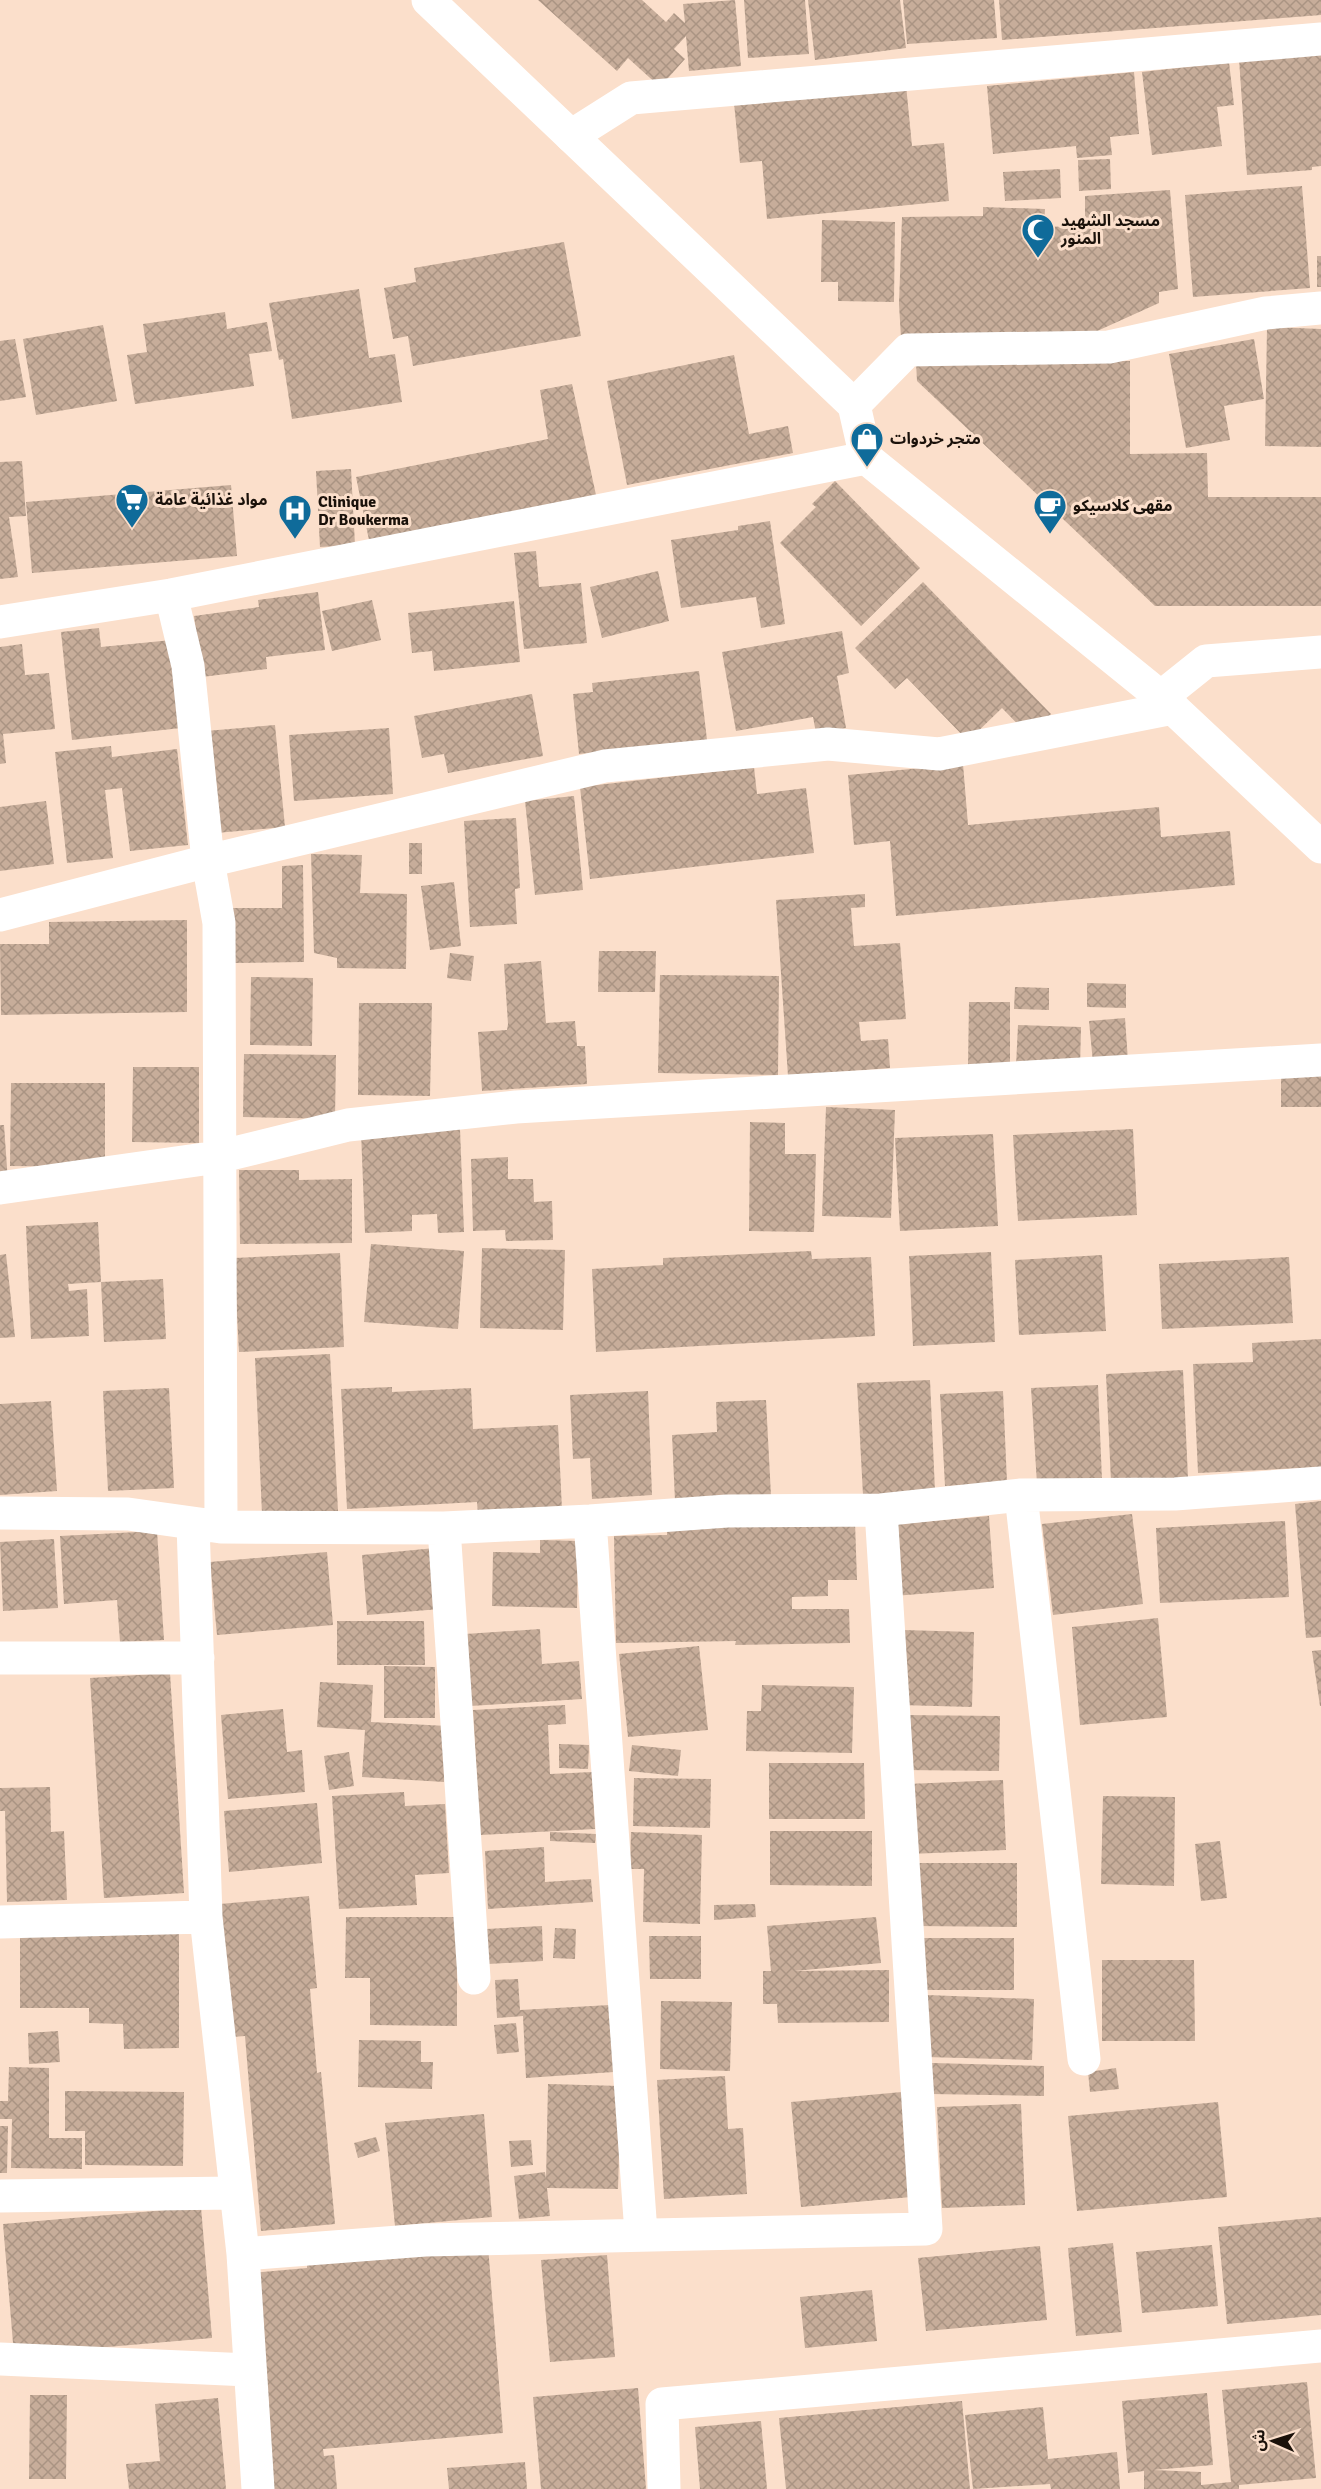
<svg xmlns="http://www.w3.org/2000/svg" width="1321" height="2489" font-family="Signika,'Noto Sans Arabic',sans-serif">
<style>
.building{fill:url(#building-cross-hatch)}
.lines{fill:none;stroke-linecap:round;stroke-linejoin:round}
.minor{stroke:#fff;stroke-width:33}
.major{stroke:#fff;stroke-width:33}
.labels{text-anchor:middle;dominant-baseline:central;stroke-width:6;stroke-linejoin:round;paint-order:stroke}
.poi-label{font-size:16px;font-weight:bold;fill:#1a110a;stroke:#fbdfcb;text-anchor:start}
</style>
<defs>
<pattern id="building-cross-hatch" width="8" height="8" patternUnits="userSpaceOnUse" patternTransform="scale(1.5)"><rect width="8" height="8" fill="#c7ad9a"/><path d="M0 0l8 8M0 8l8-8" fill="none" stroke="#aa9483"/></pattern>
</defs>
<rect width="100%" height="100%" fill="#fbdfcb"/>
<!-- building -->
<path class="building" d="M538,0H642L666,22L674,13L685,23L683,4L735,0L741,66L689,71L686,36L674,49L685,59L660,87L628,58L617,71Z
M744,0H805L809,54L748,58Z
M808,0H900L906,48L815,60Z
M903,0H994L997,38L907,44Z
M999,0H1321V15L1002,40Z
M1321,53V166L1312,167V170L1247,175L1239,59Z
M1229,62L1234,105L1217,107L1222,146L1152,155L1142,72Z
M1134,72L1139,134L1110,137L1112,155L1077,158L1076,146L993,154L987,86Z
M906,85L912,146L944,143L949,201L767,219L762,161L740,163L734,103Z
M1110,159L1111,189L1079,191L1078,160Z
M1060,169L1061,198L1005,201L1003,172Z
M1302,186L1310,288L1193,297L1185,195Z
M1170,190L1178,289L1159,292V303L1095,332L901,338L899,304L902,217L983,216V207L1045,209L1044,226L1085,228V196Z
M822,220L895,222L894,302L838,301V282H821Z
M564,242L581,336L413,366L408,336L393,339L384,288L416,282L414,268Z
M1317,256H1321V287H1317Z
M359,289L369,358L395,354L402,402L292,419L283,359L279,360L269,303Z
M225,312L227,329L267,322L272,351L249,354L254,386L135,404L127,355L147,352L143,324Z
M103,325L117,401L36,415L23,339Z
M1267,327L1321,329V447L1265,446Z
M15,339L26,397L0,401V341Z
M1254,339L1264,399L1224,406L1230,440L1186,448L1169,354Z
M734,355L749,434L788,426L793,453L627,485L607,381Z
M1130,361V454L1207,453L1208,497H1321V606H1155L917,381L916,362Z
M572,384L596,495L369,540L356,477L548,439L540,390Z
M22,461L26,516L9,517L18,577L0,579V462Z
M351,469L355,545L320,547L316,471Z
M835,481L920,568L861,626L780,543L816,507L812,504Z
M231,485L237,556L32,573L26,502Z
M770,521L785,624L761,628L756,597L681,608L671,540L738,530V526Z
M536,551L539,587L581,583L587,643L524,649L514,553Z
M658,571L669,621L602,638L590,587Z
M923,582L1051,714L1029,736L1002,708L968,741L907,678L895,689L855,648Z
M318,592L325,650L266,657L267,669L202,677L194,616L259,607L258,600Z
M372,600L381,640L332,651L322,611Z
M514,601L520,662L434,671L432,651L412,653L408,613Z
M99,628L101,647L172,640L181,728L72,740L61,632Z
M842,631L849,673L837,676L846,728L816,733L813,717L736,731L722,652Z
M22,644L25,675L49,673L55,729L3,734L6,763L0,764V647Z
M699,671L707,740L579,754L573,694L593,692L592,683Z
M532,694L543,756L448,773L444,754L422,758L414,716Z
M275,725L285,827L216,833L206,731Z
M389,728L393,794L294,801L289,735Z
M111,746L112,757L177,749L188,845L130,851L122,788L105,790L113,858L67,863L55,752Z
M963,764L968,825L1159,807L1161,837L1230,831L1235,885L896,916L890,841L854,845L848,775Z
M754,767L757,794L806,788L814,853L590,879L580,787Z
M574,796L583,890L535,895L525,801Z
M46,801L54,864L0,871V807Z
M516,818L520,888L515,889L517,924L470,927L464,821Z
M409,843H422V874H409Z
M311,854L362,855L360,893L407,894L406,969L337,968V958L314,953Z
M303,865L304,962L234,963L233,908H282V866Z
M454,882L461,946L430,950L421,886Z
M865,894V907L851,908L854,946L900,943L906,1019L859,1022L861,1041L888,1039L890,1068L788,1076L776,900Z
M187,920V1012L1,1015L0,944H49V922Z
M599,951H656L655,992H598Z
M450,953L474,956L471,981L447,978Z
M541,961L546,1023L575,1021L577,1046H585L587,1084L482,1091L478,1032L507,1030L508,1024L504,964Z
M660,975L779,976L778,1075L658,1073Z
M251,977L313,978L312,1046L250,1045Z
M1087,983L1126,984V1008L1087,1007Z
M1015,987L1049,988V1010L1014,1009Z
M969,1002H1010V1066H968Z
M359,1003H432L430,1096L358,1095Z
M1125,1018L1128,1061L1093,1063L1089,1021Z
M1018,1025L1081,1027L1080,1068L1016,1066Z
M244,1054L336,1055L335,1119L243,1117Z
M133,1067H199V1143L132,1142Z
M1281,1075H1321V1107H1281Z
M11,1083H105V1167L10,1166Z
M826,1107L895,1110L891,1218L822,1216Z
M750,1122L785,1123V1154H816L814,1232L749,1231Z
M0,1125H4L8,1182H0Z
M460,1129L464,1232L438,1233L437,1214L412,1215V1231L365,1233L361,1132Z
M1133,1129L1137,1215L1018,1221L1013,1135Z
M993,1134L998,1226L900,1231L895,1138Z
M508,1157V1179H533L534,1202L552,1201L553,1240L506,1241L505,1230L473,1231L471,1159Z
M239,1170H299V1180L352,1179V1243L240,1244Z
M98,1222L101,1282L163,1279L166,1339L104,1342L101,1282L68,1284L69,1291L87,1289L89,1336L31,1339L26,1226Z
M371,1244L464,1251L458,1329L364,1322Z
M482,1248L565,1250L563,1330L480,1328Z
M811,1251L812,1259L871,1257L875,1336L596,1352L592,1269L663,1265V1258Z
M991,1252L995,1342L913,1346L909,1256Z
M340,1253L344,1347L239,1352L234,1258Z
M6,1254L15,1337L0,1338V1255Z
M1102,1255L1106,1331L1019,1335L1015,1260Z
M1289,1257L1293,1323L1162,1329L1159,1264Z
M1321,1339V1467L1198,1473L1193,1364L1253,1362L1252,1343Z
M330,1354L338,1511L262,1514L255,1358Z
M1183,1370L1188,1478L1111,1482L1106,1374Z
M930,1380L935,1491L863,1495L857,1383Z
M1098,1385L1102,1480L1037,1484L1031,1388Z
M392,1387V1392L471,1388L473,1429L558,1425L562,1510L478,1515L477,1502L347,1509L341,1389Z
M169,1388L174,1488L108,1491L103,1391Z
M648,1391L652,1495L592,1499L590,1458L573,1459L570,1395Z
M1003,1391L1007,1483L945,1486L940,1394Z
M766,1400L771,1496L675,1501L672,1435L717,1432L716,1402Z
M51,1401L57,1491L0,1495V1404Z
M1321,1501V1637L1306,1638L1295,1504Z
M1132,1514L1143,1604L1053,1615L1042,1524Z
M989,1516L994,1588L894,1596L888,1525Z
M1285,1521L1289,1597L1160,1603L1156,1528Z
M855,1522L857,1580H828V1596L792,1597V1609H849L850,1643L735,1645L736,1641L616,1643L614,1536L667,1535V1526Z
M157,1531L164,1640L120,1642L117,1600L64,1604L60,1536Z
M54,1539L58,1608L3,1611L0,1542Z
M540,1540L578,1541L577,1608L492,1606L493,1552L540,1553Z
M435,1548L440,1609L367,1615L362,1555Z
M327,1552L333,1625L217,1635L210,1562Z
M1158,1618L1167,1717L1080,1725L1072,1627Z
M337,1621H424L425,1665H337Z
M540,1629L542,1664L579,1661L582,1699L470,1706L465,1634Z
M902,1630L974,1632L972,1707L900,1705Z
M699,1646L708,1730L628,1737L619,1654Z
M1321,1650V1706H1320L1312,1651Z
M384,1666L435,1667V1718H384Z
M170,1673L184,1893L104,1898L90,1678Z
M320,1682L373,1685L371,1722L447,1726L444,1782L362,1777L365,1730L317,1727Z
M762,1685L854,1687L852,1753L746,1751L747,1711H761Z
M565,1705L566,1724L548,1725L550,1774L592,1772L595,1829L480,1835L473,1710Z
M283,1709L287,1752L302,1750L305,1792L228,1799L221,1715Z
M903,1715L1000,1716L999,1771L903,1770Z
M559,1744L589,1745L588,1769L559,1768Z
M632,1745L681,1750L678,1776L629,1771Z
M349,1752L354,1786L329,1790L324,1756Z
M769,1763H864L865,1819H769Z
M634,1778L711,1779L710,1828L633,1826Z
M1003,1780L1006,1850L910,1854L907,1784Z
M50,1787L51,1832L64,1831L67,1900L7,1902L5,1811H0V1788Z
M404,1792L405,1806L445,1804L449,1873L415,1875L417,1905L339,1909L332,1796Z
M1103,1796L1175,1797L1174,1886L1101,1884Z
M317,1803L322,1863L229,1872L224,1811Z
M770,1831H872V1886L770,1885Z
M550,1832L596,1834L595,1843L550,1841Z
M631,1832L702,1835L700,1924L643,1922L644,1869H630Z
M1220,1841L1227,1898L1201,1901L1195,1844Z
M544,1847L545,1882L591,1879L593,1902L488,1909L485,1851Z
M916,1863H1017V1927L916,1926Z
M309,1896L317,1988L310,1989L317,2073L321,2072L335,2224L261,2231L245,2036L232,2037L220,1904Z
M755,1904L756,1917L714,1920V1905Z
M346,1917H457V2026L370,2025V1978H345Z
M876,1917L881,1963L794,1971L889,1970V2022L778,2023L777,2004H763V1971H771L767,1926Z
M542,1926L543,1961L488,1964L486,1929Z
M555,1928L576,1929L575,1959L553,1958Z
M20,1933H179V2048L124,2049L123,2024L89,2023V2008H20Z
M649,1936H701V1979H650Z
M924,1938H1014V1990H924Z
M1102,1960H1194L1195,2041H1102Z
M518,1979L520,2010L610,2005L614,2072L526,2078L523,2016L497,2018L495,1980Z
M927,1995L1034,1999L1032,2060L925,2057Z
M661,2001L732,2002L730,2071L660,2069Z
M516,2023L519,2052L497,2054L494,2025Z
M58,2031L60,2062L29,2064L28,2033Z
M359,2040L421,2041V2062H433L432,2089L358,2087Z
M932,2063L1044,2066V2096L931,2094Z
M9,2067L49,2068V2138H82V2169L11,2168L12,2119H0V2101H8Z
M1116,2068L1119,2089L1090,2092L1088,2072Z
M725,2076L728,2129L743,2128L747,2194L664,2199L657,2080Z
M548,2084L621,2086L618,2189L547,2188L550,2216L519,2219L514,2176L545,2172L546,2179Z
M65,2091L184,2092L183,2166L85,2165V2131H65Z
M902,2092L911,2197L801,2207L791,2102Z
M1218,2102L1227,2197L1077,2211L1068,2116Z
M1021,2104L1025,2205L942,2208L937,2107Z
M484,2114L492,2217L395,2226L385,2123Z
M0,2126H8L7,2173H0Z
M376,2137L380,2151L358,2158L354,2143Z
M531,2140L533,2165L511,2167L509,2141Z
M201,2207L212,2338L14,2355L3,2224Z
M1321,2217V2315L1227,2324L1218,2227Z
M1113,2243L1122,2332L1076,2336L1068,2248Z
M1212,2245L1218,2306L1142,2313L1136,2252Z
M488,2246L503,2433L323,2449L324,2456L334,2455L337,2489H271L252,2273L307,2268V2261Z
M1040,2246L1047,2320L926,2331L918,2258Z
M607,2255L615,2357L550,2362L541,2260Z
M872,2290L877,2341L805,2348L800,2297Z
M1307,2382L1316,2478L1239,2485V2489H1144V2471L1128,2473L1122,2401L1207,2393L1213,2465L1153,2470L1201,2472V2485L1231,2482L1222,2390Z
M638,2388L646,2489H541L533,2397Z
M30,2395H67L66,2479H29Z
M218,2398L226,2489H129L126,2464L160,2461L155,2404Z
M962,2401L970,2489H786L779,2418Z
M1043,2407L1048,2459L1117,2452L1120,2489H1051L1050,2484L973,2489L965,2415Z
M761,2421L767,2489H700L695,2427Z
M525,2462L527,2489H449L447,2468Z"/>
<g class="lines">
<!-- minor -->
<path class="minor" d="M571,136L631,98L1321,39
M854,405L908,350L1109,347L1266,313L1321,308
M171,595L188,666L208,861L219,923L221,1527
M0,622L171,595L866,458
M1161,697L1206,661L1321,652
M0,915L208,861L605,766L828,744L939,754L1173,708
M0,1188L218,1157L348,1125L516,1107L1321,1060
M1021,1495L1084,2059
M0,1513L128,1514L221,1527L444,1528L590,1521L727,1511L881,1510L1021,1495L1175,1494L1321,1483
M590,1521L641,2233
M193,1524L206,1917L243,2254L258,2489
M444,1528L474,1978
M0,1658H198
M0,1922L206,1917
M0,2196L234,2193
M243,2254L425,2240L926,2229L881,1510
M0,2359L249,2370
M664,2489L662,2404L1321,2346"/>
<!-- major -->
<path class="major" d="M428,0L854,405L866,458L1161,697L1321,847"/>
</g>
<!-- icons -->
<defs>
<g id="mosque-pin" transform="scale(1.725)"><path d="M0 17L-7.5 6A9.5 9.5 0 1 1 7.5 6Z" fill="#0f6b9a" stroke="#fbdfcb"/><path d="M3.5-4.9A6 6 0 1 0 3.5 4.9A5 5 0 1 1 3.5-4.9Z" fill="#fff"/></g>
<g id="shop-pin" transform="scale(1.725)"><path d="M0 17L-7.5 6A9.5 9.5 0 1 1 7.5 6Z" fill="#0f6b9a" stroke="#fbdfcb"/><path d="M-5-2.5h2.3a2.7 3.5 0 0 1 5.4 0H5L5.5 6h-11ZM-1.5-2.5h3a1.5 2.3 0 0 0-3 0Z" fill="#fff"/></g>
<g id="supermarket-pin" transform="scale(1.725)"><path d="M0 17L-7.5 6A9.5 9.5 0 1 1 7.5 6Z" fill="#0f6b9a" stroke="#fbdfcb"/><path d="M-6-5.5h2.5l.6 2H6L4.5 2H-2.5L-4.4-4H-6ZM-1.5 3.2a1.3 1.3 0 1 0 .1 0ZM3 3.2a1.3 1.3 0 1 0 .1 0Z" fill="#fff"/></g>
<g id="cafe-pin" transform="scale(1.725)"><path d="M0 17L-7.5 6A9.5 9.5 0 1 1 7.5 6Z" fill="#0f6b9a" stroke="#fbdfcb"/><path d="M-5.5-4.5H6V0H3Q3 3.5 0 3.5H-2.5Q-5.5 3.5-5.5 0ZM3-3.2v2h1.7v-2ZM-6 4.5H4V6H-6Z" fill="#fff"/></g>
<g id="hospital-pin" transform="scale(1.725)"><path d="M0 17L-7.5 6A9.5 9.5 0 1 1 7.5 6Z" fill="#0f6b9a" stroke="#fbdfcb"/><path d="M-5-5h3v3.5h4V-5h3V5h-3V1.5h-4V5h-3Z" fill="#fff"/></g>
</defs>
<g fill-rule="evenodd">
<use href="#mosque-pin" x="1038" y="230"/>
<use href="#shop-pin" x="867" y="439"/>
<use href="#supermarket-pin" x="132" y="500"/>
<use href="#cafe-pin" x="1050" y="506"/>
<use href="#hospital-pin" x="295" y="511"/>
</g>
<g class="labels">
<!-- poi labels -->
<g class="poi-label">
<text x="1061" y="221">مسجد الشهيد<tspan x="1061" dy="18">المنور</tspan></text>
<text x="890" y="439">متجر خردوات</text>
<text x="155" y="500">مواد غذائية عامة</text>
<text x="318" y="502">Clinique<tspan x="318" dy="18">Dr Boukerma</tspan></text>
<text x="1073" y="506">مقهى كلاسيكو</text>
</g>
</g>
<!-- north arrow -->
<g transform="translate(1273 2441) rotate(273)" stroke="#fbdfcb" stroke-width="4.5" paint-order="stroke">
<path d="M0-4.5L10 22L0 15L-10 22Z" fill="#1a110a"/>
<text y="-9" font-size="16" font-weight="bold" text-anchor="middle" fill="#1a110a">ش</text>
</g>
</svg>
